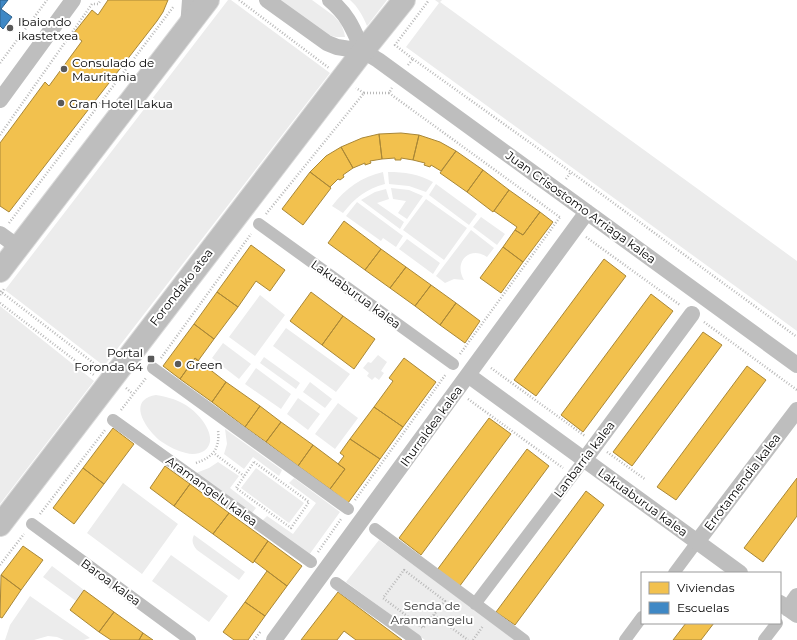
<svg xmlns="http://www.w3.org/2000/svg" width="797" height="640" font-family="Montserrat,sans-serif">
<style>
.green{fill:#ececec}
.homes{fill:#f2c14e;stroke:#a98737}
.schools{fill:#3f88c5;stroke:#2c5f8a}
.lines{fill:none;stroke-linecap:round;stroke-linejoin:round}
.primary-casing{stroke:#dbdbdb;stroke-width:24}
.path{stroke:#b9b9b9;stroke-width:2.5;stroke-dasharray:1 2;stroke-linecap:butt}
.pedestrian{stroke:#bebebe;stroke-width:12}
.minor{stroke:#bebebe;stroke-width:16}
.primary{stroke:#bebebe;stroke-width:22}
.poi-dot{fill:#595959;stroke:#fff;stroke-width:1.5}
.labels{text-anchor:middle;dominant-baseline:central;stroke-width:4;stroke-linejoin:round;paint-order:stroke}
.poi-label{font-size:12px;fill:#000;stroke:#fff;text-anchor:start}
.street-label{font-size:12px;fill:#000;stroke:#fff}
.park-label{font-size:12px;fill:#333;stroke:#fff}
</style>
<rect width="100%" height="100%" fill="#fff"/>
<!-- green -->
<path class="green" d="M228,0H231L330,73L104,366L5,290Z
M278,0H312L334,16L341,24L344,32L345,37H336L324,34Z
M350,0H387L367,26C363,16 358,7 350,0Z
M435,0H442L440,2L797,261V331L406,47L439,3Z
M383,172L385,184C366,189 355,198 343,213L332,206C346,188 361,177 383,172Z
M388,172C405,172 418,174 433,182L426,192L409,186L389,184Z
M436,184L477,214L469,225L429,195Z
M391,188L409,190L423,196L407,219L398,213L406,201L393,199Z
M386,189L389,199L377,203L404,222L400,229L361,200L375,192Z
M426,199L467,228L444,260L403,230Z
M357,202L403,236L396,247L383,238L381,241L346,216Z
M481,217L505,234L497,245L473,227Z
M471,230L494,248L487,257C470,245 453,262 464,280L454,279L445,283L436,276Z
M407,239L440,263L433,274L399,249Z
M260,295L285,315L255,356L229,337Z
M0,306L94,381L0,504Z
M286,328L350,374L336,392L273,346Z
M223,343L251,364L239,379L212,358Z
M378,355L387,362L381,371L384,373L379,380L375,377L372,380L367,376L369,373L363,368L368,362L371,363Z
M264,357L300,383L296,389L260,363Z
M256,368L291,394L281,409L245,384Z
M310,382L332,399L325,408L303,392Z
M156,395C168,397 180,400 190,408C201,416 220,439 204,451C199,454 192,455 186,453C178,451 169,447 162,442C147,431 125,400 156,395Z
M298,398L320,414L308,430L287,414Z
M338,403L358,418L335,449L315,434Z
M225,429L282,470L279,476L253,457L244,469L224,454L227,444Z
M218,462L239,476L230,488L256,508L252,513L196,473L209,468Z
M256,468L304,503L289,523L241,488Z
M294,478L340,512L309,555L262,521L267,516L293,534L316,503L289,483Z
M123,483L178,524L142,574L87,533Z
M194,535L245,572L239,580L197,550C193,545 191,541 194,535Z
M379,540L517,640H425L346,582Z
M171,555L228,596L209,622L152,581Z
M52,566L84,590L76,601L43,577Z
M30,596L90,638L84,640H64L57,637L48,636L34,640H5L10,625Z"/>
<!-- homes -->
<path class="homes" d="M108,0H168L163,12L157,21L9,212L0,206V143L45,82L49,86L82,41L73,34L92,10L98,15Z
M401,133L419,135L413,160L401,158V160H395V158L382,159L379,134Z
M379,134L382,159L370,161L371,163L365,165V163L353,168L341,147L362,138Z
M419,135L440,142L456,151L441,171L431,165L430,167L424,165L425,163L413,160Z
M341,147L353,168L343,175L344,177L340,180L338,179L330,187L310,172L326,156Z
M456,151L483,170L467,192L440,173Z
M483,170L509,190L493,212L467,192Z
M310,172L331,188L303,225L282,209Z
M509,190L540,212L523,235L515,230L517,227L494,211Z
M540,212L553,222L523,262L503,247L515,230L523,235Z
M344,221L381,249L365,270L328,243Z
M251,245L285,270L270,291L256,281L238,307L217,292Z
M503,247L523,262L501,293L480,278Z
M381,249L406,267L390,288L365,270Z
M604,259L626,276L536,396L514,380Z
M406,267L431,285L415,306L390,288Z
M431,285L456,303L440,325L415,306Z
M217,292L238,307L214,339L194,324Z
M311,292L343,316L322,345L290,321Z
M651,294L673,311L583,432L561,415Z
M456,303L480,321L465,343L440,325Z
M343,316L375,339L354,369L322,345Z
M194,324L214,339L198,361L195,358L180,379L163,366Z
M703,332L722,345L632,466L613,452Z
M195,358L226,382L212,402L180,379Z
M404,358L436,382L403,427L374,407L393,381L389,378Z
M747,366L766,380L676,500L657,487Z
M226,382L260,406L245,427L212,402Z
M260,406L281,422L266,442L245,427Z
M374,407L403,427L380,459L350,439Z
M489,418L511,434L421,555L399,538Z
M281,422L313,445L298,466L266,442Z
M113,428L134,444L104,484L83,468Z
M350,439L380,459L348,503L330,489L345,469L338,464L344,456L340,453Z
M313,445L345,469L330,489L298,466Z
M527,449L549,466L459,587L437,570Z
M165,466L190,484L174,506L150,488Z
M83,468L104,484L74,524L53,508Z
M797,478V516L763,562L744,548Z
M190,484L229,513L213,534L174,506Z
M586,491L604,505L515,625L496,612Z
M229,513L268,541L253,563L213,534Z
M268,541L302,566L287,586L254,561Z
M23,546L43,560L21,590L1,575Z
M267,571L287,586L265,616L245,602Z
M1,575L21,590L2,618L0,617Z
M84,590L114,612L99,632L70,610Z
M338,592L402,640H356L344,631L337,640H301Z
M245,602L265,616L248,640H234L223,632Z
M114,612L143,633L139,640H111L99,632Z
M686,623H714L701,640H673Z
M143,633L153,640H139Z"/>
<!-- schools -->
<path class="schools" d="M0,0H8L1,9L12,17L3,29L0,26Z"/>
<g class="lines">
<!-- primary casing -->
<g class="primary-casing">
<path id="primary" d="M0,271L208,0
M0,525L363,51L404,0"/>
</g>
<!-- path -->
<path class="path" d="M239,0L329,68
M413,59L571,172L797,337
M0,63L47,0
M408,65L413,59L395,45L429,0
M364,93H389L392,88
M389,93L561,218
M0,135L92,4H98L101,0
M566,179L571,172
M266,214L364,93L356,88
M9,223L174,6
M586,237L680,305
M0,291L100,368
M0,295L4,289
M0,303L94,375
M704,322L797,390
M460,354L560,217
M161,358L251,234
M491,368L585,436
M126,388L133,394
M468,399L563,468
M121,410L146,378
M607,452L646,480
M215,454L244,476
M254,462L309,502L291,528L236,488Z
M196,463C213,457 220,449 218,430
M355,500L446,374
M40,514L105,430
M318,552L341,519
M0,565L24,534
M404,570L445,601L423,628L383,598Z
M434,615L468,640
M254,640L261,631
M473,640L483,626"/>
<!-- pedestrian -->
<path class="pedestrian" d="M259,224L453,364
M153,368L348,509
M113,420L311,562
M32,524L190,640
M375,529L524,640
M674,573L697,542
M336,583L416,640
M475,604L585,459
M625,640L642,617
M764,640L777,623"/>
<!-- minor -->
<path class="minor" d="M267,0L327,43L337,47L363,51L378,60L797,365
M330,0C349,16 353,29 363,51
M188,27L190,0
M0,100L73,0
M0,234L18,247
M468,375L740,573
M585,459L692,314
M697,542L797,410
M780,603L797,615
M788,609L797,596
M274,640L587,212"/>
<!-- primary -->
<use href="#primary" class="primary"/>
</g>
<!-- markers -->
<g class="poi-dot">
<circle cx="10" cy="28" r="4"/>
<circle cx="64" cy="69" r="4"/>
<circle cx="61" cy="103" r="4"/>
<rect x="147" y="355" width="8" height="8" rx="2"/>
<circle cx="178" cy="364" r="4"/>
</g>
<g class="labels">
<!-- poi labels -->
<g class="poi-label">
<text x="18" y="21">Ibaiondo<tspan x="18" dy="14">ikastetxea</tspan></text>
<text x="72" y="62">Consulado de<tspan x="72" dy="14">Mauritania</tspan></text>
<text x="69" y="103">Gran Hotel Lakua</text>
<text x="143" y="352" text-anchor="end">Portal<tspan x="143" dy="14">Foronda 64</tspan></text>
<text x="186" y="364">Green</text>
</g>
<!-- street labels -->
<g class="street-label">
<text transform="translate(581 207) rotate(36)">Juan Crisostomo Arriaga kalea</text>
<text transform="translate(181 287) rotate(-52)">Forondako atea</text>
<text transform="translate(356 294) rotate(36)">Lakuaburua kalea</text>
<text transform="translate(431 426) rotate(-54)">Ihurraldea kalea</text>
<text transform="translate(584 459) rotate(-53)">Lanbarria kalea</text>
<text transform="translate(742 482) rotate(-53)">Errotamendia kalea</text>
<text transform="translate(212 491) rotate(36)">Aramangelu kalea</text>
<text transform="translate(643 502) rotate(36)">Lakuaburua kalea</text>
<text transform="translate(111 582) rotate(36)">Baroa kalea</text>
</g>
<!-- park labels -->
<g class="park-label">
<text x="432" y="605">Senda de<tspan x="432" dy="14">Aranmangelu</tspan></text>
</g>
</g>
<!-- legend -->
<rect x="641" y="572" width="140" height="52" fill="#ffffff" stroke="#999999"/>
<rect x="649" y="582" width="20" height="12" fill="#f2c14e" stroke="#999999"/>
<text x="677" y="592" font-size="12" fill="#000000">Viviendas</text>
<rect x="649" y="602" width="20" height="12" fill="#3f88c5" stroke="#999999"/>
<text x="677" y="612" font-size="12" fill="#000000">Escuelas</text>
</svg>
